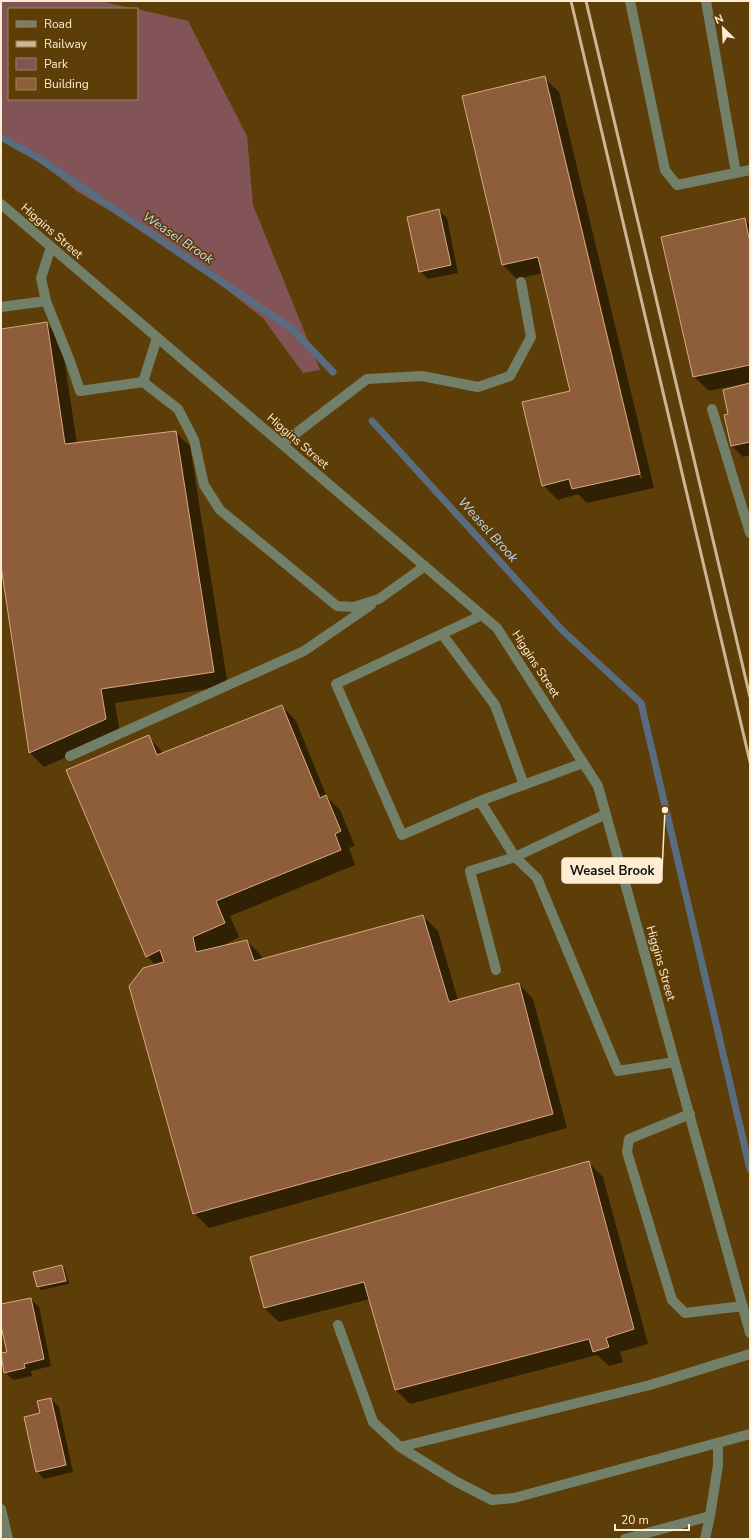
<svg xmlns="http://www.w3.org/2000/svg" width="751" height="1540" font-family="'Nunito Sans',sans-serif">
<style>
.green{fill:#835457}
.shadow{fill:#0007;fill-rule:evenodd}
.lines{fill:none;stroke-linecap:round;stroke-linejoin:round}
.stream{stroke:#5a6c80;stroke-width:7}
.building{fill:#8e5d3a;stroke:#dba785}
.minor{stroke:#72806a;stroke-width:10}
.rail{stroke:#ccb694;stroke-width:3}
.labels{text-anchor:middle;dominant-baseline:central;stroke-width:3.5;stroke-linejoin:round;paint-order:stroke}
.street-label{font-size:12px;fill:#feecd3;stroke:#5d3e08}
.water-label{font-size:13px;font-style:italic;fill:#c0d5f1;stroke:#5d3e08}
.leader{fill:none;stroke:#feecd3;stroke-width:1.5}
.callout-dot{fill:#feecd3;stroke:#5d3e08;stroke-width:1.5}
.callout{fill:#feecd3;stroke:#feecd3;stroke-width:1.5}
.callout-label{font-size:13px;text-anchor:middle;font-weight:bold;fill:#111}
</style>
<rect width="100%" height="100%" fill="#5d3e08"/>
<!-- green -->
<path class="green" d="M1,1H101L135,9H9V99H137V9L188,21L247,136L253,205L320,370L303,373L263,318L174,249L78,192L1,132Z"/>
<!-- shadow -->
<path class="shadow" d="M544,78L559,92L654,488L587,503L578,494L558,500L543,485L571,392L543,273L517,279L503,265ZM548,93H550L642,478L640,479Z
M439,211L447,218L458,273L428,279L420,271Z
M744,219L750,225V382L709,391L694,377Z
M46,323L61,338L77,444L175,432L190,446L228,686L115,703L120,733L44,767L30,753L1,559V330Z
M750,384V455L743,457L732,446L729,414Z
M282,706L296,721L327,797L340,810L355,846L349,848L355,865L230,916L239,937L218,948L247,941L261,955L263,960L423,916L438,931L458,1000L519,984L533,999L567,1128L209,1228L194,1213L156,966L147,956L148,736L164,754Z
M588,1162L603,1177L648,1344L620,1352L623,1362L609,1366L597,1355L410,1404L396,1390L370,1299L279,1322L264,1308L252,1258Z
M61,1266L65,1269L69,1284L41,1290L38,1287Z
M31,1299L39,1307L51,1366L31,1371L32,1376L13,1380L5,1372L8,1353L1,1322V1305Z
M51,1399L59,1407L73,1472L44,1479L37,1471L41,1414Z"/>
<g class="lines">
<!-- stream -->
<path class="stream" d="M1,137L40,159L292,329L333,372
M372,421L562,630L641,703L750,1169"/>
</g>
<!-- building -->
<path class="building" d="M545,76L640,474L572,489L569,479L542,486L522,402L570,391L538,257L502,265L462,96Z
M439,209L451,265L419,272L407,217Z
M745,218L750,243V365L693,377L661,237Z
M47,322L65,444L176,431L214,672L101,689L106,719L29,753L1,566V329Z
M750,383V442L731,446L724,415L728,414L723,390Z
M282,705L320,798L326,795L341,831L335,834L341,850L216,901L225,923L193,937L196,952L247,940L254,961L423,915L449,1002L519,983L553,1114L193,1214L129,986L143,968L164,962L160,950L146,957L66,770L149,735L157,755Z
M589,1161L634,1329L606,1338L609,1347L593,1352L589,1339L395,1390L364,1282L264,1308L250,1257Z
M62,1265L66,1281L37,1287L33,1272Z
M31,1298L44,1359L24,1364L25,1368L4,1373L1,1353L7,1352L1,1326V1304Z
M51,1398L66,1465L36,1472L24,1417L40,1413L37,1401Z"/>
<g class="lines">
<!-- minor -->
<path class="minor" d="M630,1L665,170L677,185L750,170
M706,1L736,173
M1,204L497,628L598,786L750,1333
M51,247L41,278L46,301L70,361L80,391L143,382
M1,307L46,301
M157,338L143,382L178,409L194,440L204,485L220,510L337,606L354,607L379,599L425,566
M712,409L750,533
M282,444L367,379L422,376L478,387L510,376L531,337L521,282
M442,634L495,705L524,785
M70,756L304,651L371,605
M480,801L402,835L336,684L482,615
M606,814L515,857L537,878L618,1071L675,1062
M496,970L470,871L515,857L480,801L583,763
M690,1114L629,1139L627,1152L672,1300L685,1313L743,1306
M338,1325L373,1422L400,1447L650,1385L750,1354
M400,1447L455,1481L492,1500L514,1498L750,1434
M1,1509L8,1539
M625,1539L710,1516L718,1465V1443
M705,1539L710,1516"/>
<!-- rail -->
<path class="rail" d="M571,1L750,762
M586,1L750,697"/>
</g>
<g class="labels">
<!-- street labels -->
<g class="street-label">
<text transform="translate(52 231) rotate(41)">Higgins Street</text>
<text transform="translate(298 441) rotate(41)">Higgins Street</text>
<text transform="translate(536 664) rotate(57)">Higgins Street</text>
<text transform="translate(661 963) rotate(74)">Higgins Street</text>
</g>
<!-- water labels -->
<g class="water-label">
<text transform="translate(178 238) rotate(34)">Weasel Brook</text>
<text transform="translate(488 530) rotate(48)">Weasel Brook</text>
</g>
</g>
<!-- callouts -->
<path class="leader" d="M665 810L662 870"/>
<circle class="callout-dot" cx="665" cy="810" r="4"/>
<rect class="callout" x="562" y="858" width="100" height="25" rx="4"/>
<g class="callout-label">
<text x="612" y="875">Weasel Brook</text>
</g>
<!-- border -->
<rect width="751" height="1540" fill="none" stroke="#feecd3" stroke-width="4"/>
<!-- legend -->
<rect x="8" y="8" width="130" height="92" fill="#5d3e08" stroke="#9d8459"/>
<rect x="16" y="21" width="20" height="6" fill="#72806a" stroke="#9d8459"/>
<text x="44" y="28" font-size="12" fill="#feecd3">Road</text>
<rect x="16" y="41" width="20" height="6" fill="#ccb694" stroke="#9d8459"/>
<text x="44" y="48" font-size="12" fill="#feecd3">Railway</text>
<rect x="16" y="58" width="20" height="12" fill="#835457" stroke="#9d8459"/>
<text x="44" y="68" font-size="12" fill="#feecd3">Park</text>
<rect x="16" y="78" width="20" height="12" fill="#8e5d3a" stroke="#9d8459"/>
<text x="44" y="88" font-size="12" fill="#feecd3">Building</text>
<!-- north arrow -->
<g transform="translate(723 28) rotate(336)" stroke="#5d3e08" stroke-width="3" paint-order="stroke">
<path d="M0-3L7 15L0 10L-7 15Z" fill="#feecd3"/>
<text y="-6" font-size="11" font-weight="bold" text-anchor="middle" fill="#feecd3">N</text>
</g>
<!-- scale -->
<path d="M615 1524v6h74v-6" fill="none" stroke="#feecd3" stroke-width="2"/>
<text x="621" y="1524" font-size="12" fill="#feecd3" stroke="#5d3e08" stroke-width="3" paint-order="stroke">20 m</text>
</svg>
